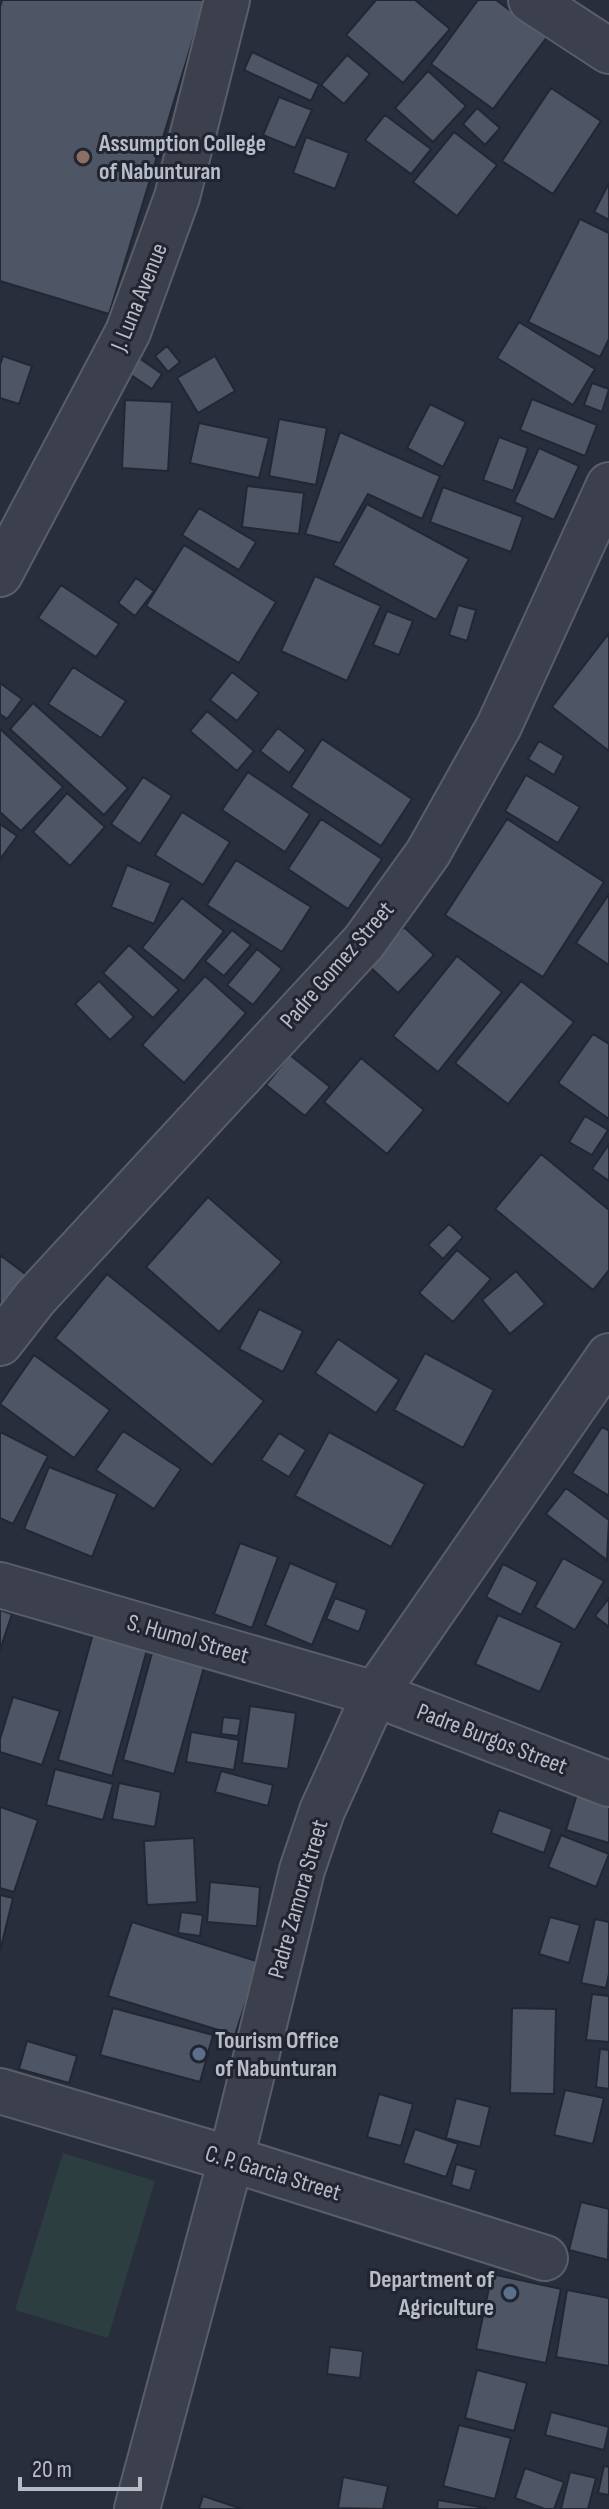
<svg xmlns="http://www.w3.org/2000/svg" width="609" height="2509" font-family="'Sofia Sans Condensed',sans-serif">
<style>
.green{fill:#2d3e40}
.building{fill:#4e5665;stroke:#222733;stroke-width:2}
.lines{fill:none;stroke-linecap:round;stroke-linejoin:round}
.minor-casing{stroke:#595e6a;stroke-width:48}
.minor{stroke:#3b404c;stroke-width:44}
.education-dot{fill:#8d6e63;stroke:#202531;stroke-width:3}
.service-dot{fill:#5c6f8a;stroke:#202531;stroke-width:3}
.labels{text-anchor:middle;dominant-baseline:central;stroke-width:6;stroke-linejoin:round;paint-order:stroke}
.poi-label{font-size:24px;font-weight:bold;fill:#b7bcc7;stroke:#202531;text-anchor:start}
.street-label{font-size:24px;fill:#b7bcc7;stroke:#202531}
</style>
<rect width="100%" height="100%" fill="#282e3b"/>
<!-- green -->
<path class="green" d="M63,2153L155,2181L108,2338L15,2310Z"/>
<!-- building -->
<path class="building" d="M2,0H205L109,314L0,281V7Z
M376,0H415L450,29L403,83L346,35Z
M478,0H496L547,37L493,109L431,64Z
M252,52L319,84L311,101L244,70Z
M347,55L370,74L344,104L321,85Z
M428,71L466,106L433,142L395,108Z
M551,88L601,121L553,194L502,161Z
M279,97L312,110L295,148L263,135Z
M477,108L500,128L485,145L463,124Z
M385,115L431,149L411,174L365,140Z
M454,132L497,165L457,216L413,182Z
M306,137L349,153L335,189L293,173Z
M609,183V220L594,212Z
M580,219L609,233V339L600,357L528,322Z
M519,322L595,369L573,405L497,358Z
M167,346L180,362L168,372L155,356Z
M3,356L32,366L19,404L0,398V365Z
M215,356L235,391L198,413L177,378Z
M139,358L162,374L152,389L128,373Z
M592,383L609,389L602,412L584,405Z
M532,399L597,425L585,456L520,430Z
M125,400L172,402L168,471L122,468Z
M430,404L466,422L443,467L407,448Z
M279,419L327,428L316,485L269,476Z
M199,423L269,438L259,478L190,463Z
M340,432L440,476L422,519L368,494L340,543L305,534Z
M499,437L528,448L513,491L483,480Z
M539,448L579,466L554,520L514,502Z
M247,486L304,493L299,534L242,527Z
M443,487L523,517L511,552L430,522Z
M367,504L469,559L436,620L333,565Z
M199,508L256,542L239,570L182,535Z
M184,545L276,602L239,663L146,606Z
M315,576L381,606L347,681L281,651Z
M136,578L154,591L135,616L118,603Z
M61,585L119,624L96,657L38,618Z
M458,605L476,610L467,641L449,635Z
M387,611L413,621L399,655L373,645Z
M609,633V751L552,707Z
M73,667L126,701L101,738L48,704Z
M232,672L259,693L237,721L210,700Z
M0,683L22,699L7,719L0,714Z
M33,703L128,788L104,815L10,729Z
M207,711L254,751L237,771L190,731Z
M278,728L306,750L289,773L260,751Z
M0,729L63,787L21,831L0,812Z
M322,739L412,799L381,846L291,787Z
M539,741L564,756L554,775L528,759Z
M248,772L310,814L285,852L222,810Z
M526,775L580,807L558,843L505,811Z
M143,777L172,796L140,844L111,824Z
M67,793L105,827L70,866L33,832Z
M182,812L230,842L203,885L155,855Z
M321,819L382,859L348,909L288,869Z
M507,819L604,882L543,977L445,915Z
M0,824L17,836L1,858L0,856Z
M236,860L311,907L282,952L207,905Z
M127,865L171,883L154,924L111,907Z
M609,894V965L576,943Z
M182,898L224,931L184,981L142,948Z
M404,927L434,955L398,993L368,965Z
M232,930L251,945L224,976L205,961Z
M129,945L179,990L153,1018L103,973Z
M257,949L282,969L253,1005L227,985Z
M457,956L502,992L438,1072L393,1036Z
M205,976L246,1013L184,1083L142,1045Z
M99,981L134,1017L110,1040L75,1004Z
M521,981L574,1022L508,1104L455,1063Z
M593,1034L609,1044V1119L558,1083Z
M290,1055L330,1087L305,1116L266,1085Z
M361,1058L424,1110L387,1154L324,1102Z
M585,1116L608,1130L592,1155L569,1142Z
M609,1144V1181L592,1169Z
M541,1154L609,1210V1270L593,1290L495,1209Z
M208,1197L282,1262L219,1332L146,1267Z
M449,1224L463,1237L443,1259L428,1245Z
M457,1250L491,1279L453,1322L419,1293Z
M0,1255L28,1276L0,1312Z
M516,1271L545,1304L510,1334L482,1300Z
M107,1274L264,1401L212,1465L55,1338Z
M259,1309L303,1331L283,1372L239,1349Z
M338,1339L399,1380L376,1413L315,1373Z
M425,1353L494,1390L463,1448L394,1410Z
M34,1355L110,1410L74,1458L0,1404Z
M602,1427L609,1431V1496L572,1473Z
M123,1431L181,1469L154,1509L96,1470Z
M0,1432L48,1456L13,1524L0,1518Z
M329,1432L425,1484L391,1547L295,1496Z
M279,1433L306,1450L289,1477L261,1460Z
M49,1467L117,1494L92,1557L24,1529Z
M566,1488L609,1520L607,1560L546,1514Z
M240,1543L278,1557L252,1628L214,1614Z
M563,1558L604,1581L575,1630L535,1607Z
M290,1563L337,1583L312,1645L265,1625Z
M503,1564L538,1582L521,1615L486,1597Z
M335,1598L367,1610L359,1632L326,1619Z
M609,1598V1627L595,1616Z
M0,1610L12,1614L0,1650Z
M498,1615L562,1643L540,1692L475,1664Z
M96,1623L150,1639L112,1776L58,1760Z
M152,1653L204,1667L174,1774L123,1760Z
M13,1697L60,1711L42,1765L0,1752V1739Z
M250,1706L296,1713L288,1769L242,1763Z
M223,1717L241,1719L238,1736L221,1734Z
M191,1732L239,1740L234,1770L186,1762Z
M55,1769L113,1784L103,1820L46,1805Z
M221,1771L273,1785L268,1806L215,1792Z
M119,1783L161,1792L155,1827L112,1819Z
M577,1794L609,1804V1843L566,1830Z
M0,1807L38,1820L14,1892L0,1888Z
M499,1810L552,1829L544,1853L491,1833Z
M561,1835L609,1854L596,1887L548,1867Z
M194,1838L197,1902L147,1905L144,1841Z
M210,1882L260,1887L257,1926L207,1922Z
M0,1895L13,1898L0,1951Z
M181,1912L203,1915L200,1936L178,1933Z
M550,1917L580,1925L569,1963L539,1954Z
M595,1919L609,1922V1974L606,1988L581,1983Z
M132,1922L259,1962L235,2035L108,1996Z
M592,1994L609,1996V2042L586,2040Z
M113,2008L213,2035L200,2082L100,2055Z
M512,2008L556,2009L554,2094L510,2093Z
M27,2041L77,2056L69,2083L19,2069Z
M600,2049L609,2050V2089L596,2087Z
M565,2090L604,2098L593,2144L554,2135Z
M379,2094L413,2104L401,2146L367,2137Z
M456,2098L490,2107L480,2147L446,2138Z
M415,2129L458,2144L446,2177L403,2163Z
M456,2164L476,2170L470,2191L451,2185Z
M581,2202L609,2209L608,2260L569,2250Z
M492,2274L561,2289L546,2363L476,2349Z
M567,2290L609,2298V2366L556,2357Z
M330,2347L363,2351L360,2378L327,2374Z
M477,2370L527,2383L514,2431L465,2418Z
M551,2412L609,2427L604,2450L545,2435Z
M459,2425L511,2438L495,2499L443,2486Z
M604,2466L609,2467V2495L598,2493Z
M525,2468L564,2482L554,2509H545L515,2498Z
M570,2472L596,2478L588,2509H561Z
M343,2477L388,2486L383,2509L338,2508Z
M203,2496L242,2509H199Z
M438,2500L486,2508V2509H437Z"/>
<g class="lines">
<!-- minor casing -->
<g class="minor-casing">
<path id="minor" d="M531,0L609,51
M0,574L128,332L177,197L227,0
M0,1343L35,1298L364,942L428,853L499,726L609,485
M0,1585L375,1694L609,1784
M0,2091L231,2159L545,2258
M137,2509L231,2159L302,1870L322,1811L375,1694L609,1356"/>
</g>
<!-- minor -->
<use href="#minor" class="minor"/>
</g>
<!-- markers -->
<circle class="education-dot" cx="83" cy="157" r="8"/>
<g class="service-dot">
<circle cx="199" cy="2054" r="8"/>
<circle cx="510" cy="2293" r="8"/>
</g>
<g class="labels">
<!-- poi labels -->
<g class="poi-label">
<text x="99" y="143">Assumption College<tspan x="99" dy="28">of Nabunturan</tspan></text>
<text x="215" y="2040">Tourism Office<tspan x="215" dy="28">of Nabunturan</tspan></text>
<text x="494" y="2279" text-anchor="end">Department of<tspan x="494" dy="28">Agriculture</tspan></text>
</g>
<!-- street labels -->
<g class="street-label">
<text transform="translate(139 297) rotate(-68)">J. Luna Avenue</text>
<text transform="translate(337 965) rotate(-49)">Padre Gomez Street</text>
<text transform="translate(188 1639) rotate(16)">S. Humol Street</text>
<text transform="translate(492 1739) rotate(21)">Padre Burgos Street</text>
<text transform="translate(298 1899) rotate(-74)">Padre Zamora Street</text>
<text transform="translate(273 2173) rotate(17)">C. P. Garcia Street</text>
</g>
</g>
<!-- scale -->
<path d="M20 2477v12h120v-12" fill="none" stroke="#b7bcc7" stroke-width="4"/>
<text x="32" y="2477" font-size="24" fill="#b7bcc7" stroke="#202531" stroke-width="6" paint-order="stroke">20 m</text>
</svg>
